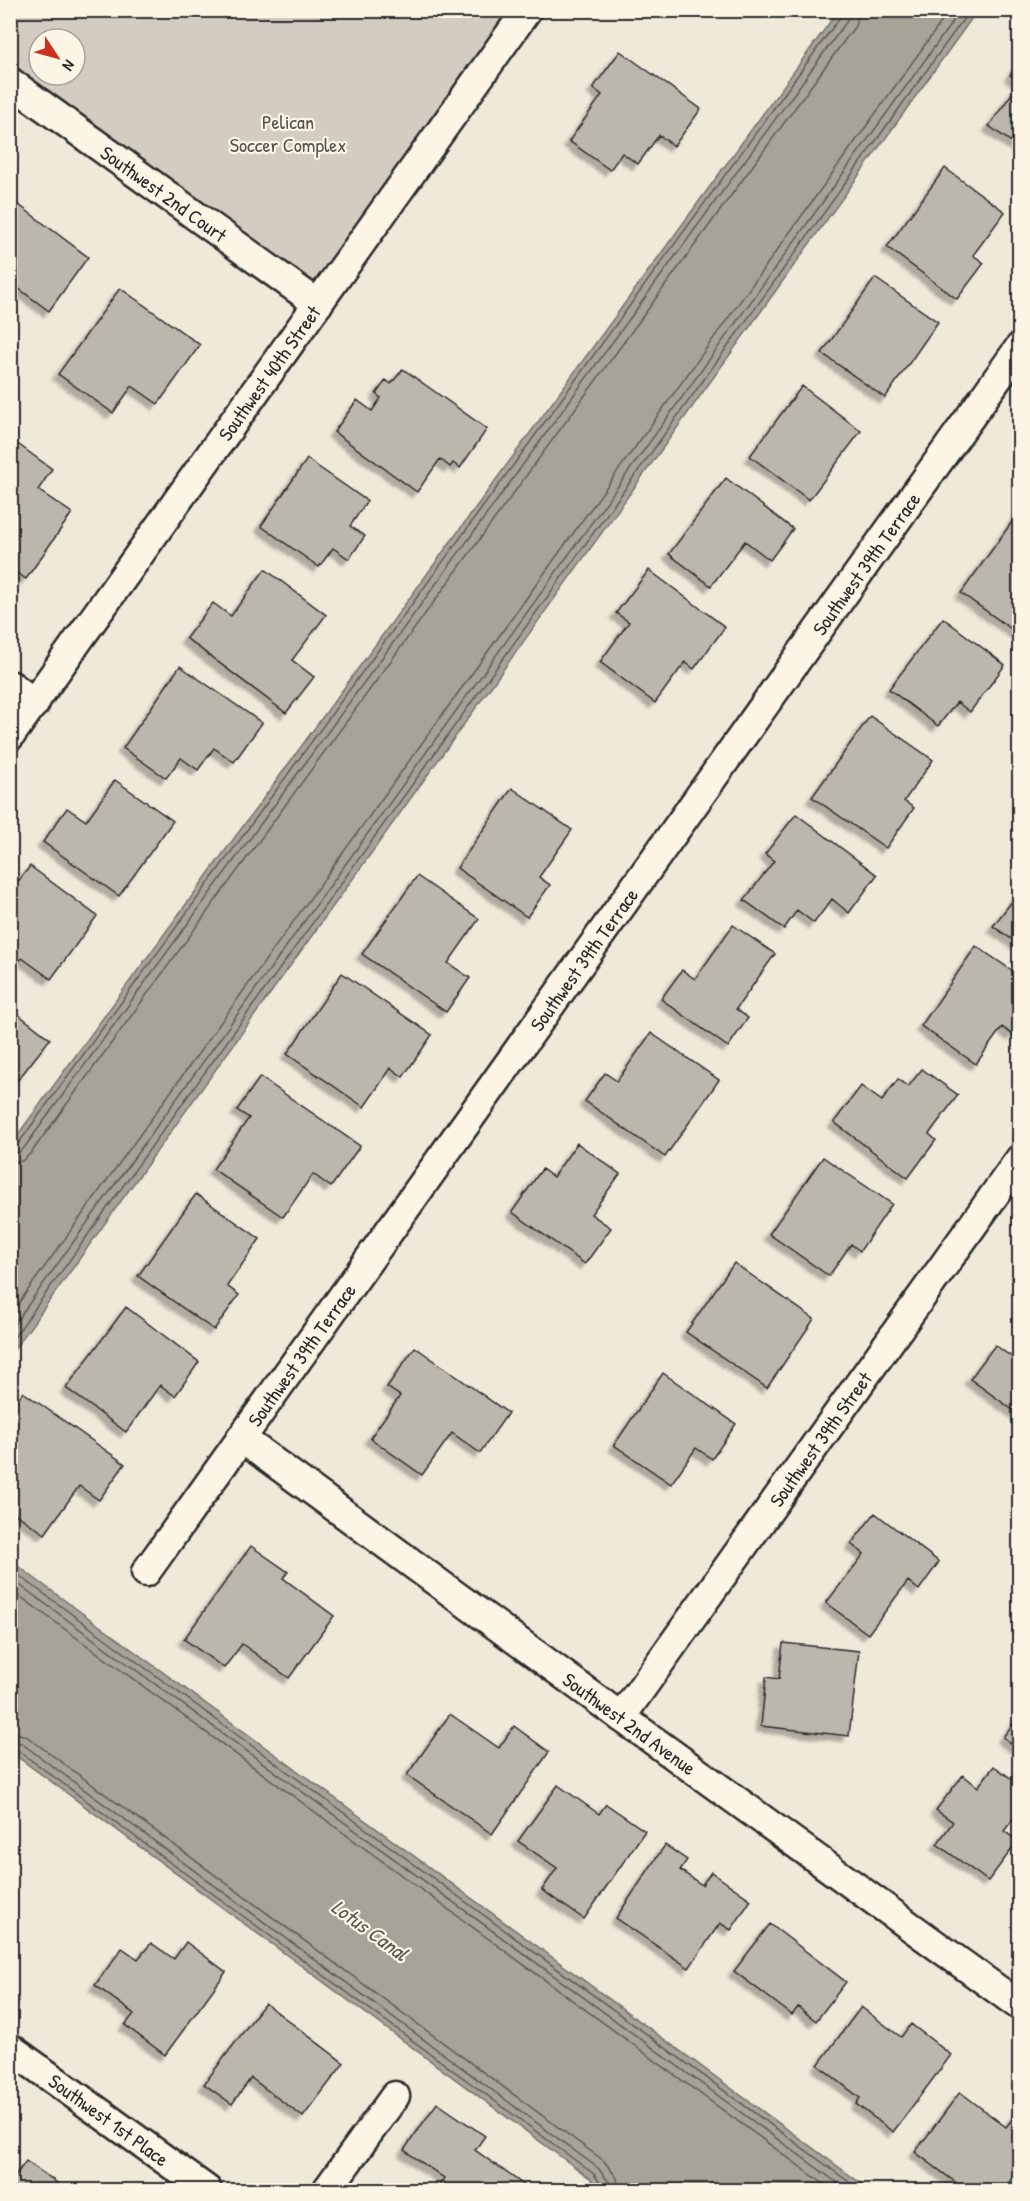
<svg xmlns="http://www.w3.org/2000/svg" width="1030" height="2201" font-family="'Patrick Hand',sans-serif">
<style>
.green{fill:#d2cdc0;stroke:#7e7c76;stroke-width:1.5;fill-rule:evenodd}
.water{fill:#a6a399;stroke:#75736d;stroke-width:1.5}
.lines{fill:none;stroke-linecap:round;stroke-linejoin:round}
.shore{stroke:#5c5b57;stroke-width:1.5}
.building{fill:#bcb7ac;stroke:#2b2b2b;stroke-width:1.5;filter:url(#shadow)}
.street-casing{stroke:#2b2b2b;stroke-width:33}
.street{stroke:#fcf5e5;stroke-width:28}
.labels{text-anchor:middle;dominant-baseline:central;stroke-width:4.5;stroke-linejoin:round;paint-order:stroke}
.park-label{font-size:20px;fill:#555450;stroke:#fcf5e5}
.street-label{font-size:20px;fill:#2b2b2b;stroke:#fcf5e5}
.water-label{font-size:21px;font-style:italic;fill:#565552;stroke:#fcf5e5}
</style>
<defs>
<filter id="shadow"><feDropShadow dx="-5.5" dy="5.5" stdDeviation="1.5" flood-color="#0004"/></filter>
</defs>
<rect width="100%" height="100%" fill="#efe9da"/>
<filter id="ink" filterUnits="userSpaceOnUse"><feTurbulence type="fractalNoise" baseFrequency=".0167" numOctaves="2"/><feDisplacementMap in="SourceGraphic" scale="12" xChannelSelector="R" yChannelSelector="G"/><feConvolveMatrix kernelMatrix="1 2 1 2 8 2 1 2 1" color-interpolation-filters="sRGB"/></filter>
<g filter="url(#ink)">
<!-- green -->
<path class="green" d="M11,11H527L318,304L11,82ZM39,39H75V75H39Z"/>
<!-- water -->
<path class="water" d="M838,11H977L11,1354V1144Z
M11,1561L870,2190H598L591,2179L11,1752Z"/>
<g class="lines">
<!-- shore -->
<path class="shore" d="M10,1147L18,1144L841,16L843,10
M10,1154L18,1153L24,1148L847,21L850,10
M10,1163L22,1161L31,1153L855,26L859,10
M10,1315L950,10
M10,1330L961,10
M10,1343L970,10
M10,1569L860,2190
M10,1578L847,2190
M10,1589L832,2190
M10,1731L26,1736L604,2161L617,2178L619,2190
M10,1740L21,1743L598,2168L609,2182L610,2190
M10,1748L16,1749L594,2174L602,2186L603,2190"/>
</g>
<!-- building -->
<path class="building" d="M620,51L701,109L674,146L659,135L638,164L622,153L610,170L569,141L602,95L593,88Z
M1020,62V82L1010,75Z
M1020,82V148L989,126Z
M945,168L1005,212L973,255L984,263L957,299L887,247Z
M15,202L88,257L49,311L10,282V208Z
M875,278L938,322L885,398L822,353Z
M120,288L200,345L158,404L132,386L113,413L58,374Z
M403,369L487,429L460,468L453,463L450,467L440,459L417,492L334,432L357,400L372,411L381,398L376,394L386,380L391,384Z
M802,386L861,431L809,500L750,456Z
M15,442L52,469L38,490L72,513L26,579L10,568V448Z
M307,459L367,501L350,526L365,536L349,559L333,548L319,567L261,526Z
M726,478L793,529L770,560L745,541L711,586L669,554Z
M1019,512H1020V635L961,593Z
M265,569L326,615L292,660L314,677L286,713L186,638L213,603L231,616Z
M649,570L725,627L694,669L685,662L655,703L600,662L629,622L616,613Z
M943,618L1005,665L970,712L957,702L938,726L889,689Z
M180,666L262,723L234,762L214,748L198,770L181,758L166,778L123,748Z
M870,716L933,760L904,801L914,808L886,848L812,797Z
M115,780L173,821L119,896L43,842L67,808L86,821Z
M512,788L572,830L539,877L550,885L527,917L457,868Z
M796,814L877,875L849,913L832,899L814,923L797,910L784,929L744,900L774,861L765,854Z
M30,866L97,916L51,979L22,958L10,973V892Z
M417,876L479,919L448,963L470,978L446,1012L362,954Z
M1020,891V945L993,926Z
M733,925L775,954L736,1009L748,1018L728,1047L661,999L682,970L695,979Z
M976,946L1020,976V1025L1013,1035L1002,1027L976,1064L921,1026Z
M342,973L432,1035L403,1077L391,1068L364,1107L287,1054Z
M10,1008L50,1039L10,1090Z
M651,1033L719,1080L665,1157L585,1101L605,1073L617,1081Z
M922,1069L958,1095L929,1134L936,1140L908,1178L834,1122L861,1086L882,1101L898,1079L908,1087Z
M260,1077L360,1146L331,1187L313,1174L283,1217L213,1169L249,1118L237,1110Z
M577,1143L620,1174L591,1214L611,1228L585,1264L512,1212L542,1169L553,1177Z
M823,1157L892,1204L860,1251L851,1244L829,1276L769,1234Z
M196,1194L260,1239L227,1286L239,1295L214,1330L138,1276Z
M734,1263L814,1319L767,1388L686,1332Z
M126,1307L199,1362L175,1396L160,1385L126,1432L66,1388Z
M995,1345L1013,1358L1020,1348V1415L970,1379Z
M415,1347L508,1413L480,1453L452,1433L422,1475L370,1438L400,1396L387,1387Z
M663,1373L736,1424L712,1459L696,1448L671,1484L614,1445Z
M23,1392L125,1464L99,1500L79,1486L45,1534L10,1510V1450L14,1445L10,1442V1409Z
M875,1513L939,1562L919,1590L908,1581L868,1634L826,1603L864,1554L851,1544Z
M251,1546L288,1572L283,1578L334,1616L289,1678L242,1644L224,1668L184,1639Z
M783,1643L859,1651L849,1736L761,1726L766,1677L779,1679Z
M450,1714L499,1748L514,1726L549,1752L492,1834L407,1775Z
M1020,1715V1750L1003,1737Z
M994,1766L1020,1785V1810L1004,1831L1018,1841L988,1881L937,1844L953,1822L936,1810L963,1775L978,1787Z
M558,1785L599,1814L606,1804L645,1831L584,1919L542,1890L557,1868L518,1841Z
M665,1845L687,1860L680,1870L702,1885L711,1872L751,1900L731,1930L720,1923L689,1968L616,1918Z
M770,1924L846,1982L816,2021L798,2007L792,2015L734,1971Z
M186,1942L226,1972L165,2055L125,2025L134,2014L95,1985L122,1948L138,1959L151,1943L174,1959Z
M265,2003L344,2063L303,2117L251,2078L232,2104L204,2084Z
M861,2007L901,2037L911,2024L951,2055L893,2132L856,2104L860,2098L818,2065Z
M960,2092L1006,2127L1020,2109V2168L1003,2190H966L915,2152Z
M437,2103L485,2136L475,2150L528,2188L527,2190H436L444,2178L404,2150Z
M26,2161L66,2189L65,2190H10V2173L15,2176Z"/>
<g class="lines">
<!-- street casing -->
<g class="street-casing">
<g id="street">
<path id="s1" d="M10,82L318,304"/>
<path d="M10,685L35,703"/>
<path id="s2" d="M10,736L527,10"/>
<path id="s3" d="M241,1438L621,1717L1020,2006"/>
<path id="s4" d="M146,1572L1020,347"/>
<path id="s5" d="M621,1717L1020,1159"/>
<path id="s6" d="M10,2048L207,2190"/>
<path d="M327,2190L395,2096"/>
</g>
</g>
<!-- street -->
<use href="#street" class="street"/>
</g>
</g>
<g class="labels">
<!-- park labels -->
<g class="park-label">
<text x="288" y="121">Pelican<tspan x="288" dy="23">Soccer Complex</tspan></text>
</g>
<!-- street labels -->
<g class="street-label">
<text stroke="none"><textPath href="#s1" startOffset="190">Southwest 2nd Court</textPath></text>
<text stroke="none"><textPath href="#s2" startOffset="446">Southwest 40th Street</textPath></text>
<text stroke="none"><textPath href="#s4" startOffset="1239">Southwest 39th Terrace</textPath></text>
<text stroke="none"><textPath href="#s4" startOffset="753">Southwest 39th Terrace</textPath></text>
<text stroke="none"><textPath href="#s4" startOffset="267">Southwest 39th Terrace</textPath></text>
<text stroke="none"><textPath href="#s5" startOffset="342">Southwest 39th Street</textPath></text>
<text stroke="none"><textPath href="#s3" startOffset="482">Southwest 2nd Avenue</textPath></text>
<text stroke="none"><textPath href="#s6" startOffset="122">Southwest 1st Place</textPath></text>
</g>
<!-- water labels -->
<g class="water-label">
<text transform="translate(370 1930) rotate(36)">Lotus Canal</text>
</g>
</g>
<!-- margin -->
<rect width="1030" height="2201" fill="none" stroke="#fcf5e5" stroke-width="36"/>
<rect x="18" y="18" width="994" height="2165" fill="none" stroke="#2b2b2b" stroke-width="2" filter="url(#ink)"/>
<!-- north arrow -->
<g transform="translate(57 57) rotate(126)"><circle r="28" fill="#fcf5e5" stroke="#a8a49b" stroke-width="1.5"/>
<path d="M0-4.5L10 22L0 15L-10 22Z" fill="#c8321e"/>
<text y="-9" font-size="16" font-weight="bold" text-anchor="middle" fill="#2b2b2b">N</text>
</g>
</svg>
